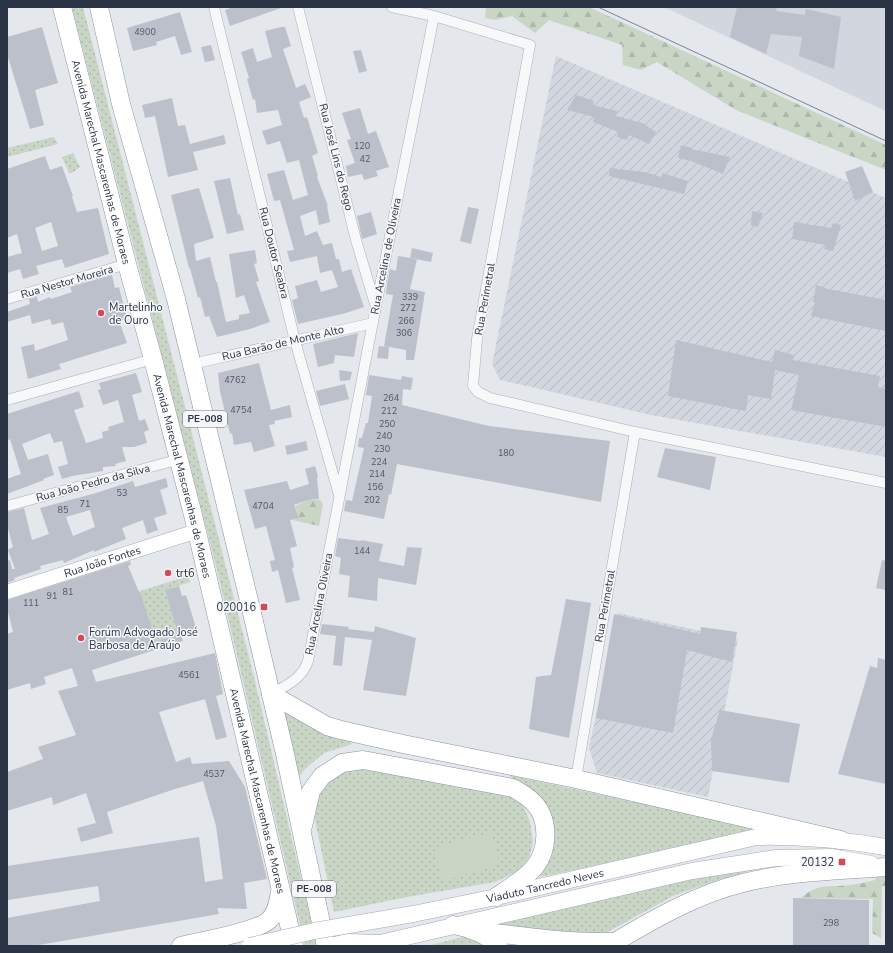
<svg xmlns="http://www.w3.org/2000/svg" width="893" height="953" font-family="'Nunito Sans',sans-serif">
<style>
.built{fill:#d2d6de}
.industrial{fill:url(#industrial-furrows)}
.green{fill:url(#green-dots)}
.forest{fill:url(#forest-firs)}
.pitch{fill:#c9d6c5}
.building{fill:#bbc0ca;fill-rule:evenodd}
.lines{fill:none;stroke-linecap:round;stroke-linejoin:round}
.street-casing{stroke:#a9aeb7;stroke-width:11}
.secondary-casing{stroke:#a9aeb7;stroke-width:15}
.primary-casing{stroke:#a3abb8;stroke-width:17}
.highway-casing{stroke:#8b94a3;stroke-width:19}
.street{stroke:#f7f8fa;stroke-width:10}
.secondary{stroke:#fff;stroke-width:14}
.primary{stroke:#fff;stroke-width:16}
.highway{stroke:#fff;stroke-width:18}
.tram{stroke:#7d8696;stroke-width:1}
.primary-bridge-casing{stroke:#a3abb8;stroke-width:17;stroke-linecap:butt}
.primary-bridge{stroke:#fff;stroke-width:16}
.poi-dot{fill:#d1495b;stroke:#f4f6f9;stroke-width:1.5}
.labels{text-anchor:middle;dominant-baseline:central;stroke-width:3;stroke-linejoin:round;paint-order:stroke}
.number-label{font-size:9px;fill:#4f5766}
.shield{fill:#f4f6f9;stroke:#676e7b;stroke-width:1}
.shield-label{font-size:10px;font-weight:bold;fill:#2b3445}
.street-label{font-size:11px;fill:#2b3445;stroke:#f4f6f9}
.poi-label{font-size:11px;fill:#2b3445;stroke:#f4f6f9;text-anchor:start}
</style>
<defs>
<pattern id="industrial-furrows" width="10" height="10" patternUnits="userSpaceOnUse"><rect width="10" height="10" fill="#d2d6de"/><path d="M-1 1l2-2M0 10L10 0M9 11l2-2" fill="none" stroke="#b4b8c0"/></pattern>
<pattern id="green-dots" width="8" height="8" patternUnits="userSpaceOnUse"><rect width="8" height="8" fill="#c9d6c5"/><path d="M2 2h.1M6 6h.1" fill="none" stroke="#adb8ab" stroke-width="1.8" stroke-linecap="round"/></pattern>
<pattern id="forest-firs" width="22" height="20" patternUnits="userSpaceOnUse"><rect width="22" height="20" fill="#c9d6c5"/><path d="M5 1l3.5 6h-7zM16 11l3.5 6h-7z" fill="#adb8ab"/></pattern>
</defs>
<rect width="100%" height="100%" fill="#e4e7ec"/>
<!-- built -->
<path class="built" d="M664,7H886V111L847,93Z"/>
<!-- industrial -->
<path class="industrial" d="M556,56L886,198V457L651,415L500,380L492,364Z
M618,613L738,639L708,797L597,773L589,748Z"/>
<!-- green -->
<path class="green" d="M72,7H83L253,673L317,946H305L216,566Z
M54,137L58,144L7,157V148Z
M73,153L80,167L72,173H69L62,157Z
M188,576L190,582L165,590L178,634L156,641L140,591Z
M276,701L346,738L352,744L324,753L305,769L295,782Z
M367,767L510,793L523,805L530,822L533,842L529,858L517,872L495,882L407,897L334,912L314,815L316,801L325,785L342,772Z
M508,775L766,830L530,879L543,865L529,789Z
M757,869L709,883L675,895L604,934L569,935L480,924L694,876Z
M467,936L489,946H427Z"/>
<!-- forest -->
<path class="forest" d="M486,7H589L886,145V170L736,110L657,62L641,70L623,65L622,45L549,20L535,33L512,16L495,20L485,18Z
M308,500H320L323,504L319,526L292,520L299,518L295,506Z
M877,874L886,875V886H882L881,938L872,933L873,899L801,898C819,882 829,888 850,885C859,884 867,882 875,880Z"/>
<!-- pitch -->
<path class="pitch" d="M491,832L500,864L443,881L434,848Z"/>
<!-- building -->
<path class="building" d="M234,7H281V8L230,26L225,10Z
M737,7H777L776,11L805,15L806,9L841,17L834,69L799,56L802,37L771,34L766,54L730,37Z
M180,12L192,52L181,55L175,36L156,42L157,45L133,51L127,28Z
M42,27L58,83L35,90L44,125L30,129L7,54V37Z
M281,27H285L291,46L283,49L296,88L305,84L311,97L299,102L304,118L307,117L318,153L312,156L318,176L317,177L328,206H327L330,222L319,225L316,210L300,216L305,236L317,231L323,245L332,243L336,259H339L342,272L351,269L364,307L346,313L298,324L292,300L298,298L295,286L317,280L321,292L338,287L332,270L320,273L317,256L290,262L287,251L294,250L280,200L274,201L267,174L284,170L293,200L308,195L299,160L287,163L280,141L267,145L262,131L282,125L278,110L257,113L255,99L253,100L247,79L249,78L241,52L253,48L257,62L272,57L265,31Z
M211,45L215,60L205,62L201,47Z
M361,50L367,71L359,73L353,51Z
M576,95L594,101L593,105L617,111L616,116L642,123L656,132L649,144L629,135L627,140L617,137L618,132L593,122L594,117L567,110Z
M172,98L178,126L185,125L190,144L224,135L226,144L193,152L198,170L168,177L155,116L145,118L142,105Z
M360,108L368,134L376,131L389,167L376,171L378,176L364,180L362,174L348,177L346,166L355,163L347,140L351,139L342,113Z
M681,145L692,148L691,149L730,157L723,174L691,161L678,158Z
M45,156L50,170L62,166L73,196L72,197L77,212L98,208L109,254L65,268L62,259L36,266L39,274L23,279L20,269L7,273V257L22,253L17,234L7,238V169ZM51,222L58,246L42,251L35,228Z
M862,166L873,192L855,201L845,172Z
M610,168L643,172L662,177V173L688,181L684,194L609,176Z
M230,178L238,215L240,214L244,230L227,234L214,181Z
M199,188L214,238L194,244L196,261L210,257L216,282H217L226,322L239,319V315L250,313L244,295L236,298L229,254L255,250L257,263L254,264L259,281L256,282L270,322L250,329L217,337L209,316L205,317L200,297L198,298L190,268H189L171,195Z
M468,207L479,209L471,244L460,241Z
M752,211L763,213L758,227L751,225Z
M371,212L377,234L362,239L357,216Z
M794,222L831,228L833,223L841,225L833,251L824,249L826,245L792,239Z
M412,248L433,253L431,262L410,258Z
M398,256L417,259L410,289L425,292L414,360H406V350L384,346L393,295L386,294L387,284L390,269L396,271Z
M112,275L115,288L119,287L127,319L119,321L127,343L59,364L61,369L28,379L21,347L34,344L35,351L68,340L63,322L52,325L50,319L32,324L30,315L7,322V312L30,304L29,299L37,297L38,302L50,297L51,299L72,292L70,287Z
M816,285L828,289L886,300V331L811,316L815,302H813Z
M358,333L354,357L335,355L334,363L318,367L313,344Z
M676,340L772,362L775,350L794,355L793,360L880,376L878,387L886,389V427L791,410L799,375L775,370L771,399L748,395L746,411L668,396Z
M379,346L389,347L388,359L377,358Z
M259,363L271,410L290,405L292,417L274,421L275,424L269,425L275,446L254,452L251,442L234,445L232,433L230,434L220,391L218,373Z
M339,370L352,372L350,380L340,381Z
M136,373L142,392L132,395L139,421L145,419L149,430L144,432L147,443L134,447H122L126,461L115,464L116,466L103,467V471L72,476L62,479L58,467L68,464L62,441L54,443L50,433L22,444L28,460L48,454L54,475L43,479L44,480L7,494V479L21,474L10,439L7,441V414L79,391L84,407L74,410L86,443L103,438L102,432L109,430L108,427L124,422L118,400L103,405L98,390L101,389L99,383Z
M369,375L401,380L402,376L413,378L411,390L403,389L402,405L489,426L610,441L601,502L397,464L391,495L389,494L384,519L344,511L346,500L352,501L364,448L358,447L359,438H362L366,423H368L372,396L366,395Z
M345,384L349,399L320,406L316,391Z
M306,441L308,450L287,455L285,446Z
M665,448L716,457L710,490L657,477Z
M315,466L318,477H317L319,499L308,500L294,505L299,518L290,520L297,546L290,548L294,567L292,568L300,600L286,603L278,570L272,572L270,561L275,560L266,526L255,529L244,490L287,481L290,490L309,484L305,469Z
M166,478L168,487L160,490L167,514L154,518L158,530L147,534L143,520L122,528L126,539L94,552V550L64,563L63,560L40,566L41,569L14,578L15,580L7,583V561L10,560L12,569H15L8,550L13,547L7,525V512L24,508L32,540L49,534L40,508L96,493L133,481L135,487ZM90,510L95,527L73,536L66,517Z
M338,538L361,541V540L383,544L379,561L404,566L407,547L422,548L416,585L378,578L377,601L348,597L350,576L339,574L341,558L335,556Z
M882,560L886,561V590L876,588Z
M130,561L131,565L128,566L139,592L140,591L156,641L178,634L165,590L179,586L182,596L186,595L197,631L181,636L183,641L92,670L96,682L215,653L223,694L216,696L227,737L216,740L205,699L159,712L176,762L190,757L192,764L229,761L245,787L267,879L244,883L247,909L217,908L219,914L33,946H7V918L100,901L98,886L8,900L7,866L199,837L205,882L223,879L216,826L203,781L175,789L107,812L113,833L81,842L77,828L96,823L86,793L53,805L52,797L7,811V772L43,759L38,747L76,735L58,691L78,686L72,668L44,677L46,684L31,689L30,683L7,690V634L13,632L7,608V600Z
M566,599L591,603L569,738L529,729L536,677L551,675Z
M614,614L700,634L701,627L737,632L732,662L687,650L673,733L596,718Z
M322,624L349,627L348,629L374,632L375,626L416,638L406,696L363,690L372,640L345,637L342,666L333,665L336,636L320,634Z
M878,658L886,660V784L838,774L870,666L877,668Z
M720,710L800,724L789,783L712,771L711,739Z
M793,898L869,900V946H793Z"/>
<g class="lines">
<!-- street casing -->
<g class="street-casing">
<path id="street" d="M214,7L295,341L339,495
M298,7L356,240L375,304
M392,7L434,16L530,45L477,339L473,386L478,392L490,398L635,432L886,483
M7,299L127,264
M192,364L373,323
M7,400L153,359
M7,506L180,459
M271,694C287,685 302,679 308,661L376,306L434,16
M576,779L635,432"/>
</g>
<!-- secondary casing -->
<g class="secondary-casing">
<g id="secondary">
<path id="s1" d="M7,592L197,531"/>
</g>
</g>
<!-- primary casing -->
<g class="primary-casing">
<g id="primary">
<path id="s2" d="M413,914L496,897L756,837C800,836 843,840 886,847"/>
<path d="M331,946L347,942L378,943"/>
<path d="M367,946L692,871L776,858L831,857L871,864"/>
</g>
</g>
<!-- highway casing -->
<g class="highway-casing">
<g id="highway">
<path id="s3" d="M62,7L127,264L153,359L193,515L294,946"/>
<path d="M99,7L121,104L176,299L252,613L285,754L326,946"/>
<path d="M271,694L327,726L341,730L403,744L576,779L841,840"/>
<path d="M303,826L311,791L322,776L342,763L363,760L513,788C520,792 527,796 533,802C550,819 549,851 533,869C523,880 509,888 496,897"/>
<path d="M453,925C469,928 487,934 498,946"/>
<path d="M471,930C519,936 567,943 615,942"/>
<path d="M181,946C200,941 257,932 269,920C277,913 278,902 280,892"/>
<path d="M610,946L615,942C656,918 697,894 743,883C789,871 839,871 886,867"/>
</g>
</g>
<!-- street -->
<use href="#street" class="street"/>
<!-- secondary -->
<use href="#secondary" class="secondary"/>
<!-- primary -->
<use href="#primary" class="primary"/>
<!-- highway -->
<use href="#highway" class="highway"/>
<!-- tram -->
<path class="tram" d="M598,7L886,141"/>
<!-- primary-bridge casing -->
<g class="primary-bridge-casing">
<path id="primary-bridge" d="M250,946L314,931L413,914"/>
</g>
<!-- primary-bridge -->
<use href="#primary-bridge" class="primary-bridge"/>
</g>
<!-- markers -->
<g class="poi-dot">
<circle cx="101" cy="313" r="4"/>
<circle cx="168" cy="573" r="4"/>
<rect x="260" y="603" width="8" height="8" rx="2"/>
<circle cx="81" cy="638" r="4"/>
<rect x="838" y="858" width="8" height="8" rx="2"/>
</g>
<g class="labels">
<!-- number labels -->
<g class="number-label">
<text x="145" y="32">4900</text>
<text x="362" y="146">120</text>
<text x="365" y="159">42</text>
<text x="410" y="297">339</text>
<text x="408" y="308">272</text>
<text x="406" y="321">266</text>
<text x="404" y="333">306</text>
<text x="235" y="380">4762</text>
<text x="391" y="398">264</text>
<text x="241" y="410">4754</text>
<text x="389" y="411">212</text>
<text x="387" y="424">250</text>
<text x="384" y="436">240</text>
<text x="382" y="449">230</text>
<text x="506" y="453">180</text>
<text x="379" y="462">224</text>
<text x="377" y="474">214</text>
<text x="375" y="487">156</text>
<text x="122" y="493">53</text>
<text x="372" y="500">202</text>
<text x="85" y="504">71</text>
<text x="263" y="506">4704</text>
<text x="63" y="510">85</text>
<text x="362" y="551">144</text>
<text x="68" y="592">81</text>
<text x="52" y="596">91</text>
<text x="31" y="603">111</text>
<text x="189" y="675">4561</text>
<text x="214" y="774">4537</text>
<text x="831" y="923">298</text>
</g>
<!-- shield labels -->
<g class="shield">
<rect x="183" y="411" width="44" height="16" rx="3"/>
<rect x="292" y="881" width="44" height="16" rx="3"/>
</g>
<g class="shield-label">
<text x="205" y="419">PE-008</text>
<text x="314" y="889">PE-008</text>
</g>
<!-- street labels -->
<g class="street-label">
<text transform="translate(336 157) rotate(76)">Rua José Lins do Rego</text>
<text stroke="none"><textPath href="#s3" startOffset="160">Avenida Marechal Mascarenhas de Moraes</textPath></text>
<text transform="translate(274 253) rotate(76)">Rua Doutor Seabra</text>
<text transform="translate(386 256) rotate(-79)">Rua Arcelina de Oliveira</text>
<text transform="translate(67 282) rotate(-16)">Rua Nestor Moreira</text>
<text transform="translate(485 299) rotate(-80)">Rua Perimetral</text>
<text transform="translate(283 343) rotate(-13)">Rua Barão de Monte Alto</text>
<text stroke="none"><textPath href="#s3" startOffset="484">Avenida Marechal Mascarenhas de Moraes</textPath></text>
<text transform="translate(93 483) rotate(-15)">Rua João Pedro da Silva</text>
<text stroke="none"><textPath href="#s1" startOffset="100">Rua João Fontes</textPath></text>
<text transform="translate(319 604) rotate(-79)">Rua Arcelina Oliveira</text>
<text transform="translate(605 606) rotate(-80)">Rua Perimetral</text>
<text stroke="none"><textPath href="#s3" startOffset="808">Avenida Marechal Mascarenhas de Moraes</textPath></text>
<text stroke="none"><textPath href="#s2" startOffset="135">Viaduto Tancredo Neves</textPath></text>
</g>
<!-- poi labels -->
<g class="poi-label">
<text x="109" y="307">Martelinho<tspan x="109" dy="13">de Ouro</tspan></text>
<text x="176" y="573">trt6</text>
<text x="256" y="607" text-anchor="end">020016</text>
<text x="89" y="632">Forúm Advogado José<tspan x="89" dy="13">Barbosa de Araújo</tspan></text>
<text x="834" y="862" text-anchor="end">20132</text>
</g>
</g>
<!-- border -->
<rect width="893" height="953" fill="none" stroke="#2b3445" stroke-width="16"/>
</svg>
